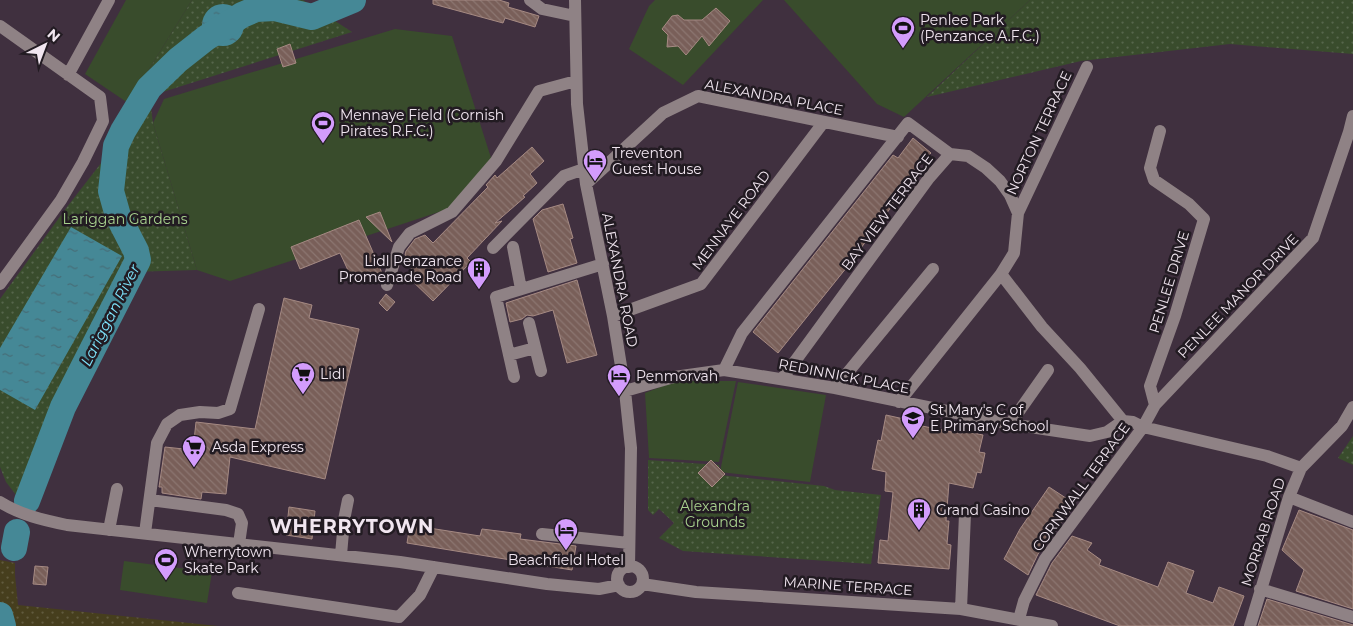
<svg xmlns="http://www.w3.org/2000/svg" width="1353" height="626" font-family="Montserrat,sans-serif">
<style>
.sand{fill:url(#sand-dots)}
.park{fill:url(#park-dots)}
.garden{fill:#394c2c}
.water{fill:url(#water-ripples)}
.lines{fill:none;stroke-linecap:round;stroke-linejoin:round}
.river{stroke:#458896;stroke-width:26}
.building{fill:url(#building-back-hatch);stroke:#a68a83}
.minor{stroke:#8f8285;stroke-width:12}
.labels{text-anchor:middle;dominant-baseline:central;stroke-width:5;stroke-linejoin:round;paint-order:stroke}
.poi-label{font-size:14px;fill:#f1e6f0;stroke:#221b22;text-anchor:start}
.street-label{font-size:14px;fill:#f1e6f0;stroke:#221b22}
.park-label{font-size:14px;fill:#a8d28e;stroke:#221b22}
.water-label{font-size:15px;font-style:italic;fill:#7ee4fc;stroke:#221b22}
.district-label{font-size:19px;font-weight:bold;letter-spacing:1px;fill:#f1e6f0;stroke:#221b22}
</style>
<defs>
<pattern id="sand-dots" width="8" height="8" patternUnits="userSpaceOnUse" patternTransform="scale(1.25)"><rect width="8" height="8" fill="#463e1d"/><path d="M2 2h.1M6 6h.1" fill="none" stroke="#615a3e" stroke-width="1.8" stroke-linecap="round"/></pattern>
<pattern id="park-dots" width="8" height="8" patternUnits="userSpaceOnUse" patternTransform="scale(1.25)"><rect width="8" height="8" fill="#394c2c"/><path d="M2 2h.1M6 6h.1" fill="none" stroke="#56664b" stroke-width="1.8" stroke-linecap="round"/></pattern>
<pattern id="water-ripples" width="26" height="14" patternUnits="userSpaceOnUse" patternTransform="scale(1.25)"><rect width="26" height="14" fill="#458896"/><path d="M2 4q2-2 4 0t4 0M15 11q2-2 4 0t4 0" fill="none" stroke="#466d77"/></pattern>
<pattern id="building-back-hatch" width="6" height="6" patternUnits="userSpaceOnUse" patternTransform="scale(1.25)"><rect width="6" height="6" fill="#795f59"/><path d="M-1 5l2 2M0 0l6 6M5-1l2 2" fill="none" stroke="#8c7671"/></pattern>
</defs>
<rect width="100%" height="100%" fill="#40303f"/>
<!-- sand -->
<path class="sand" d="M0,560L15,563V575L18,605L218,626H0Z"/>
<!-- park -->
<path class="park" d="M192,0H303L352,32L128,103Z
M1030,0H1353V54L1230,44L1081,61L927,97Z
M150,100L153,123L197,270L130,272L61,405L31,475L16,495L6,482L0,467V299L67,207Z
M1353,436V465L1338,458Z
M648,460L719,465L720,475L824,486L835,490L881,495L871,564L683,551L659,538L674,523L659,509L653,515L648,510Z"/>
<!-- garden -->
<path class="garden" d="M126,0H192L128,103L85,74Z
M655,0H763L683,85L629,49L649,6Z
M784,0H1030L904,117L877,104Z
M395,29L452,36L493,164L457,206L230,281L197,270L153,123L164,99Z
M676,381H736L719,462L649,458L645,393Z
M738,382L826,395L810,482L720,472Z
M124,561L212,572L207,603L120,590Z"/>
<!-- water -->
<path class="water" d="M202 25a21 21 0 1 1 42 0a21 21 0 1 1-42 0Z
M71,227L122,256L35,410L0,390V348Z"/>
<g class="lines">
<!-- river -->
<path class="river" d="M27,501L63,407L138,260L136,251L118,216L111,191L116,146L123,131L149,88L178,60L206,38L242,15L256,9L275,8L312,17L353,0
M14,548L17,532
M0,615L3,626"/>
</g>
<!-- building -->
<path class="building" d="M433,0H499L509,3L508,7L539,16L535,27L505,18L503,23L433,4Z
M716,8L730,21L709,46L702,36L686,55L678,46L667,47L668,35L662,29L672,16L678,15L684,20H702Z
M290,44L296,63L283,67L277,49Z
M913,138L931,153L914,170L889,210L847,267L778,353L753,332L893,155L898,158Z
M532,147L544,161L530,174L537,183L523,196L525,197L495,223L502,221L467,258L471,262L433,301L406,275L420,258L412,261L405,255L406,251L415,239L425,235L433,243L488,187L486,185L495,175L497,178Z
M563,204L573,238L570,239L577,263L548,272L533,219L542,210Z
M380,212L392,242L366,217Z
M359,220L382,273V275L372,279L370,273L353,281L340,253L300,269L291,247Z
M577,280L597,355L567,363L553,310L533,316L527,315L522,319L510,322L506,303Z
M386,294L395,302L387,311L379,303Z
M284,298L312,305L309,318L359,329L325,479L230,457L226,494L202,492L201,499L162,493V487H159L165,447L193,450L196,422L255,429Z
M886,415L913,421L912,424L962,434L963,431L983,435L979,452L985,453L981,473L977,472L973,488L949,483L946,521H949L947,544L951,545L949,569L878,563L880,540L888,541L893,492L885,491L886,472L872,469L878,440L881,441Z
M711,460L725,474L712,487L698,473Z
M1049,487L1075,504L1038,554L1028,575L1004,559L1020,529Z
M289,507L315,511L312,539L286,535Z
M1299,510L1353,530V609L1296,591L1304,570L1282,550Z
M410,525L480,536L482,529L498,531L521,534L520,539L576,546L572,570L407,543Z
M1072,536L1092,543L1087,550L1101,560L1099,565L1158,587L1168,562L1194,571L1186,593L1213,603L1219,587L1244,596L1233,626H1120L1036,595L1052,563Z
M35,566L48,567L46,585L33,584Z
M1267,599L1353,625V626H1258Z"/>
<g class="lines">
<!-- minor -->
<path class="minor" d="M530,0L542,9L575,16
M575,0L577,104L586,184L613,316L625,391L631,448L629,567
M0,26L100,97L103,121L83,162L61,200L0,284
M68,75L109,0
M586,184L663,113L698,96L898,137
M1018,213L1087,67
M513,247L521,289
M493,248L564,176L584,169
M387,285L399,247L410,233L452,212L496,161L539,91L576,81
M613,316L701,284L823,123
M529,323L541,371
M509,355L535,348
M724,370L742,333L908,123L950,154
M514,377L496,297L603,264
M782,379L929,178L950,154L968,156L986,168L1000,181L1010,195L1018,213L1014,253L1001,274L1042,327L1080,368L1123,421
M835,388L933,269
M625,391L674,377L724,370L835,388L1010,424L1090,436L1107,432L1123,421L1133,422L1143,427L1267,456L1301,468
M899,402L1001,274
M1155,405L1150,386L1175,316L1204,219L1189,204L1154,180L1150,168L1160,131
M1010,424L1048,370
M1289,497L1353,522
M150,500L226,510L238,514L242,523L239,544
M0,502C21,515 43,520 67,525L400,562L547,584L599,589L619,585
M109,530L117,489
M145,533L157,443L167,424L180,415L200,412L218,413L230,409L259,309
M542,534L629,543
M341,555L344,520L348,500
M617 579a13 13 0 1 1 26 0a13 13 0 1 1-26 0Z
M642,584L696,592L961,609L1052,626
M1260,589L1353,617
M238,593L399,617L420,595L434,567
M961,609L965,514
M1019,619L1024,601L1045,559L1143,427L1155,405L1313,238L1349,132L1353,116
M1250,626L1289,497L1301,468L1342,426L1353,407"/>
</g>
<!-- icons -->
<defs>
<g id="stadium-pin" transform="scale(1.25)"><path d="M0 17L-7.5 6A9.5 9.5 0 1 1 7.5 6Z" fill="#d39cfc" stroke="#221b22"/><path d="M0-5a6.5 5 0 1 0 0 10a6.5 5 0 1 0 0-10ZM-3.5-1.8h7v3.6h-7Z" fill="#111"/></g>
<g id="hotel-pin" transform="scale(1.25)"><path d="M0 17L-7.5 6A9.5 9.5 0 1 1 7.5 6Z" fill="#d39cfc" stroke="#221b22"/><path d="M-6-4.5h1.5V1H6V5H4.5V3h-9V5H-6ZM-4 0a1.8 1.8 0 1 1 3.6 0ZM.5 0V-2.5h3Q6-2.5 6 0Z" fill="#111"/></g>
<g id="building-pin" transform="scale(1.25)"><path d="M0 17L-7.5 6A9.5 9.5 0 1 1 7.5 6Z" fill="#d39cfc" stroke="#221b22"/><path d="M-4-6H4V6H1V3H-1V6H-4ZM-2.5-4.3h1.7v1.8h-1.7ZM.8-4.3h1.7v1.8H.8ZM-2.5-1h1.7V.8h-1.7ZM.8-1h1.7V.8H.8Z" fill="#111"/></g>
<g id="supermarket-pin" transform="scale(1.25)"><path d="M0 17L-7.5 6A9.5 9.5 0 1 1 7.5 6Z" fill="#d39cfc" stroke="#221b22"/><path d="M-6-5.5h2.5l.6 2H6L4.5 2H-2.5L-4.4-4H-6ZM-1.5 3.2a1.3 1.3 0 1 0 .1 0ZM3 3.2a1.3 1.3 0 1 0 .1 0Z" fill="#111"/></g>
<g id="school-pin" transform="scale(1.25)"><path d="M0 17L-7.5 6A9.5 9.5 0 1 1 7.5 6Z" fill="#d39cfc" stroke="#221b22"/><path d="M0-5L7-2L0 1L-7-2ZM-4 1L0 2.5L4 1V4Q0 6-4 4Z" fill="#111"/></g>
</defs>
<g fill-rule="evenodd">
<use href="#stadium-pin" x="903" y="28"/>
<use href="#stadium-pin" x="323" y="123"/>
<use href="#hotel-pin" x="595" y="161"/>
<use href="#building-pin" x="479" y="269"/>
<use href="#supermarket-pin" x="303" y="374"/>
<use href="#hotel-pin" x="619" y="376"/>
<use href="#school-pin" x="913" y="418"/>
<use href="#supermarket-pin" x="194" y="447"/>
<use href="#building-pin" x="919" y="510"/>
<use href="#hotel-pin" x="566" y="530"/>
<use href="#stadium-pin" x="166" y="560"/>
</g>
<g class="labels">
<!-- poi labels -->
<g class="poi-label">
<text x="920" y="20">Penlee Park<tspan x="920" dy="16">(Penzance A.F.C.)</tspan></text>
<text x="340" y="115">Mennaye Field (Cornish<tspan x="340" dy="16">Pirates R.F.C.)</tspan></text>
<text x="612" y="153">Treventon<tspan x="612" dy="16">Guest House</tspan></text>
<text x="462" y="261" text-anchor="end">Lidl Penzance<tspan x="462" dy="16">Promenade Road</tspan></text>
<text x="320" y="374">Lidl</text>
<text x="636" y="376">Penmorvah</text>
<text x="930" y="410">St Mary's C of<tspan x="930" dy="16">E Primary School</tspan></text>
<text x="212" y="447">Asda Express</text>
<text x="936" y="510">Grand Casino</text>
<text x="184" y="552">Wherrytown<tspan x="184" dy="16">Skate Park</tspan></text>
<text x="566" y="560" text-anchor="middle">Beachfield Hotel</text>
</g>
<!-- street labels -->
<g class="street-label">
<text transform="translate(774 97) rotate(11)">ALEXANDRA PLACE</text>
<text transform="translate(1039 133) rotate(-65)">NORTON TERRACE</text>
<text transform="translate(887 212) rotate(-53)">BAY VIEW TERRACE</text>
<text transform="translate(731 220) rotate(-53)">MENNAYE ROAD</text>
<text transform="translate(620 280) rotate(79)">ALEXANDRA ROAD</text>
<text transform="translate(1169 282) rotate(-73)">PENLEE DRIVE</text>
<text transform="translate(1238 296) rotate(-46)">PENLEE MANOR DRIVE</text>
<text transform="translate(844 376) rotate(11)">REDINNICK PLACE</text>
<text transform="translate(1081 487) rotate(-54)">CORNWALL TERRACE</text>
<text transform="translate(1263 532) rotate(-72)">MORRAB ROAD</text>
<text transform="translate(848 586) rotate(4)">MARINE TERRACE</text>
</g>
<!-- park labels -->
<g class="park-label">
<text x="125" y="219">Lariggan Gardens</text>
<text x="715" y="506">Alexandra<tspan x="715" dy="16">Grounds</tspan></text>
</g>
<!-- water labels -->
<g class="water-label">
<text transform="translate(110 315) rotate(-63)">Lariggan River</text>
</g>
<!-- district labels -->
<g class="district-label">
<text x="352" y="526">WHERRYTOWN</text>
</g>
</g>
<!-- north arrow -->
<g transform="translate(45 45) rotate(42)" stroke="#221b22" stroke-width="4" paint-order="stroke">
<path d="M0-4L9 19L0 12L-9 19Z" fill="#f1e6f0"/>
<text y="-8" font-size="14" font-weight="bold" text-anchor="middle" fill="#f1e6f0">N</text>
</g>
</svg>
